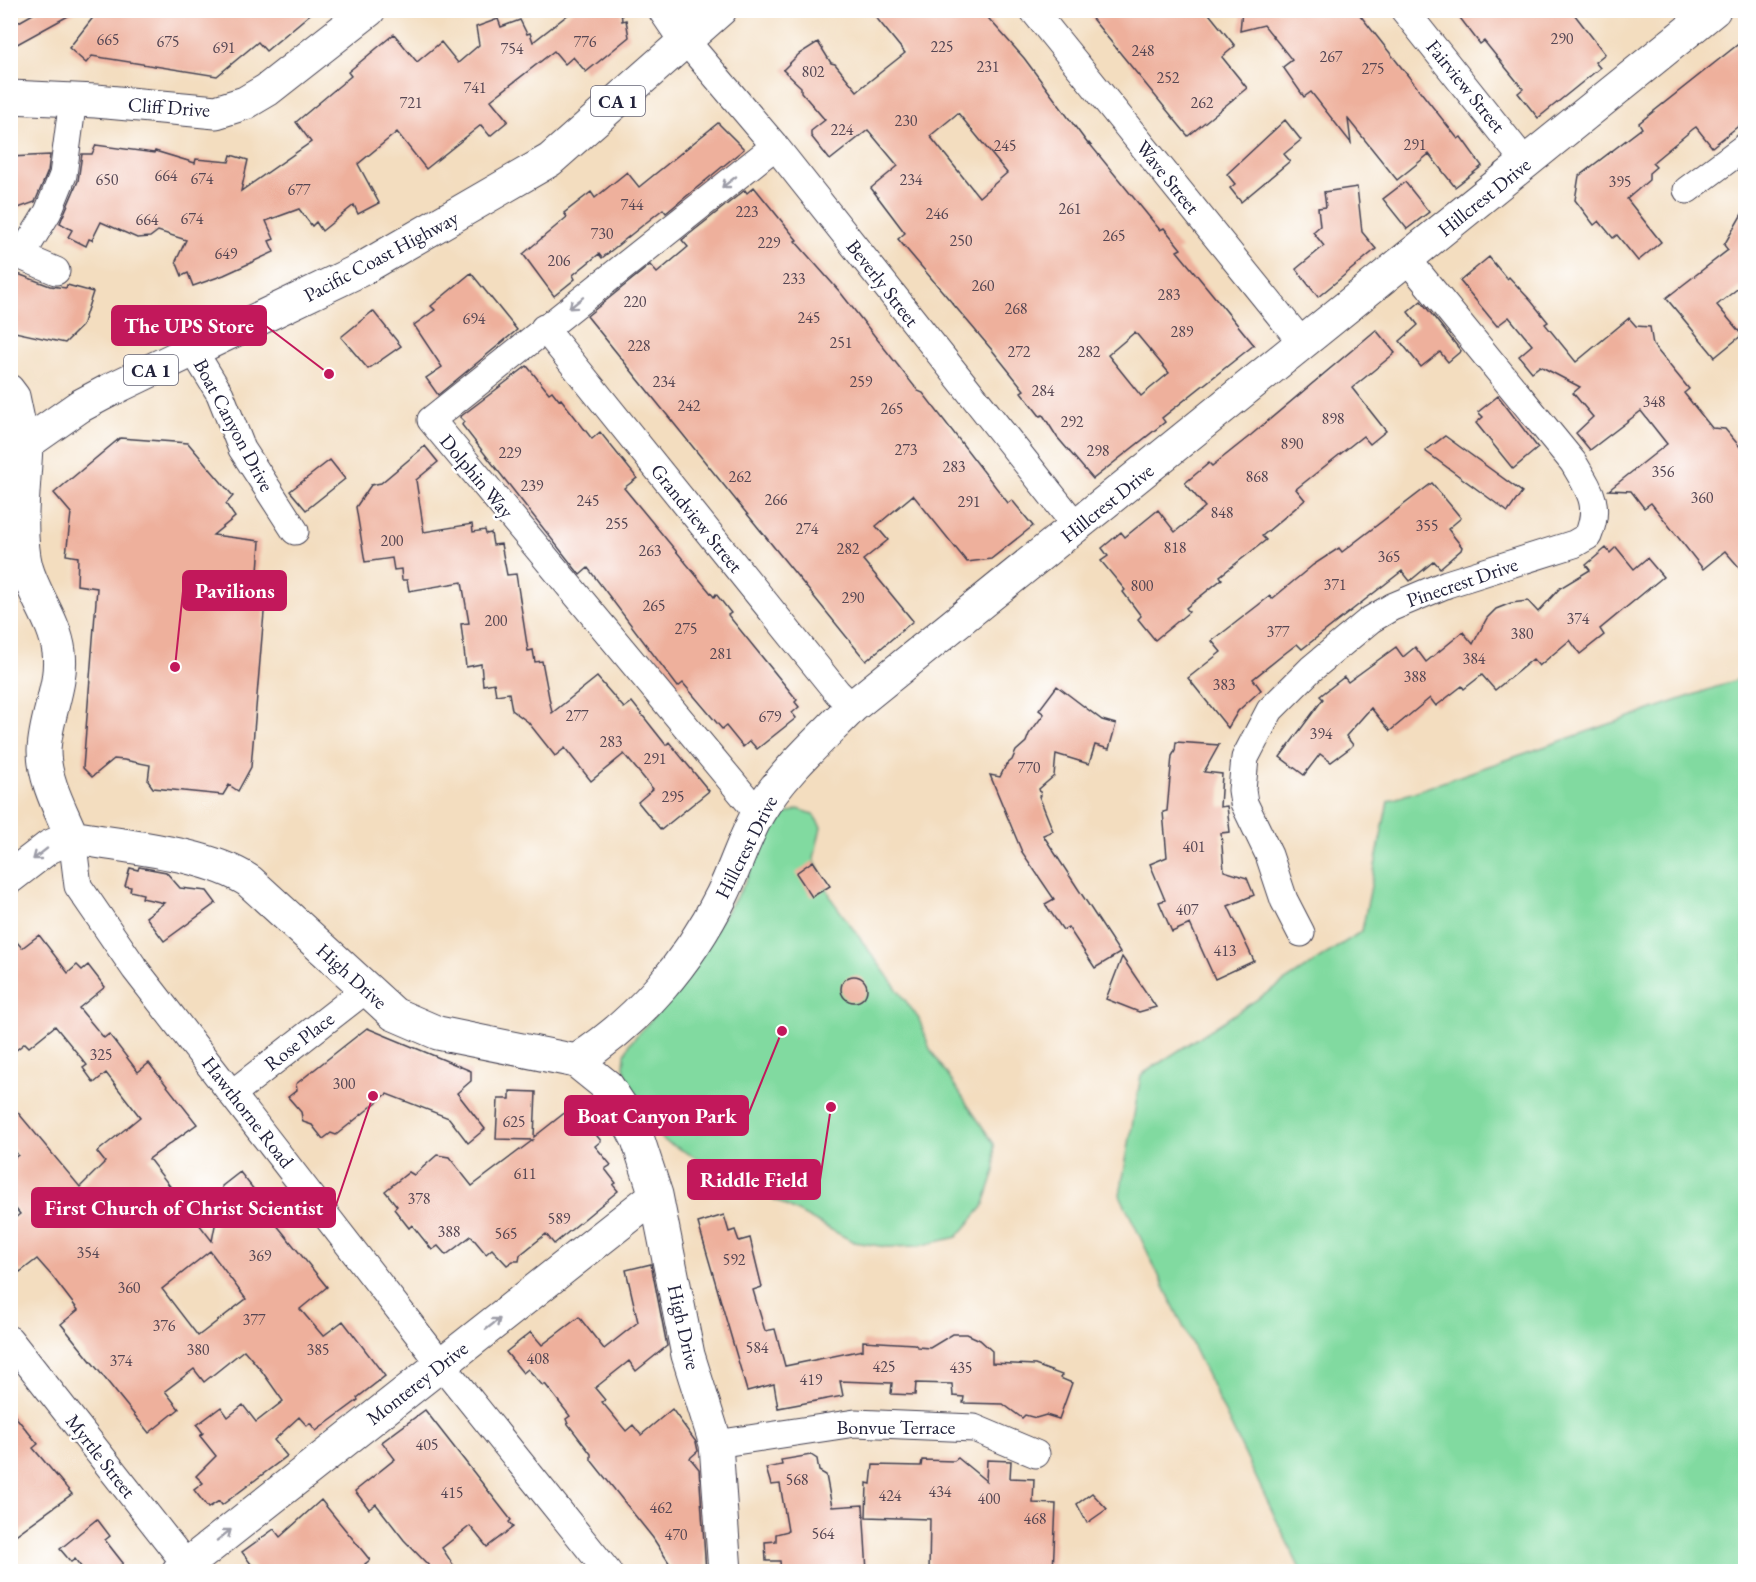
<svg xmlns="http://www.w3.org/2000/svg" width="1756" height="1582" font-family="'EB Garamond',serif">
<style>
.green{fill:#81daa0;stroke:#527e6e;stroke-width:1.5}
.building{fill:#eeb09c;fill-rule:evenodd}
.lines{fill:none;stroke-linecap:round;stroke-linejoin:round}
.street-casing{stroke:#413e4f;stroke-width:29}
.secondary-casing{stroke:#413e4f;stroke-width:35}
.highway-casing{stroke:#413e4f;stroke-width:35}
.street{stroke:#fff;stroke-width:27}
.secondary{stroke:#fff;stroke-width:33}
.highway{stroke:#fff;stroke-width:33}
.oneway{stroke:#9c9ca7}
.labels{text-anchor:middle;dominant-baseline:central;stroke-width:5;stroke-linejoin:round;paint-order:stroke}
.number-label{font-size:16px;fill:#554653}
.shield{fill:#fff;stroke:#646476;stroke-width:1.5}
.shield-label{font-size:18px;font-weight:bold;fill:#22223b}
.street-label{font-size:20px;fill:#22223b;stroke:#fff}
.leader{fill:none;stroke:#c2185b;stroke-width:2}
.callout-dot{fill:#c2185b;stroke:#fff;stroke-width:2}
.callout{fill:#c2185b;stroke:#c2185b;stroke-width:2}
.callout-label{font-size:21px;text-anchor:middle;font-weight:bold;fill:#fff}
</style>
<rect width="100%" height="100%" fill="#fff"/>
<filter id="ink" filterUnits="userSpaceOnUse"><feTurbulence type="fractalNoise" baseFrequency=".0167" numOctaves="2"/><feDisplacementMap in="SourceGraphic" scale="12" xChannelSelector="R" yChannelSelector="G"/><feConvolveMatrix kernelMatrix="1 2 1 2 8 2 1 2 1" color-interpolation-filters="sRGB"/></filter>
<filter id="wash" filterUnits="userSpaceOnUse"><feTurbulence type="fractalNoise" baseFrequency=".008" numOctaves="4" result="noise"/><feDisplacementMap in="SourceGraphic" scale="24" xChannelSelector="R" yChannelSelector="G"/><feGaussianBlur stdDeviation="1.35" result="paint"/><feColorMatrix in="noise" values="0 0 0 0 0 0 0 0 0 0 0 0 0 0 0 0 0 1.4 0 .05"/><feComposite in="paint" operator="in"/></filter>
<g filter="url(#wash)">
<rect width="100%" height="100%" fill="#f3ddbf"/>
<!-- green -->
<path class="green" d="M1745,677V1571H1301L1120,1195L1141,1075L1362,931L1388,801Z
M798,809L813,814L821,827L814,858L832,900L919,1019L930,1049L994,1144L995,1171L983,1207L957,1237L919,1246L887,1247L854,1242L663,1140L628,1080L624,1067L625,1054L630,1043L657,1013L741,890L775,819Z"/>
<g id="blocks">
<!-- building -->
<path class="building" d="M40,10H79L10,48V27Z
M99,10H315L266,51L258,42L217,76L92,56L86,63L69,48Z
M574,10H621L622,21L626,20L629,37L586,72L573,57L565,64L554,51L491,100L508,121L490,136L481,125L426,169L397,132L358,164L379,203L358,214L354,205L322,231L316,222L312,226L299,209L266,221L274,239L269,241L274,252L224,275L193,286L188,273L182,276L176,261L186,240L158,231L150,237L137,238L101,222L92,240L89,239L86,246L68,237L72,230L60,223L78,181L82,154H92L96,145L154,153L155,151L195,163L196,159L229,162L231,155L248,160L241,191L311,142L296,122L351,76L348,72L394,34L417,62L441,42L458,63L479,45L476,27L498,19L501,27L520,20L527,34L530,33L533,42Z
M870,10H981L1024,58L1088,144L1089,143L1160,230L1164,228L1181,249L1177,251L1254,345L1162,418L1165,422L1093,479L1057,437L1043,415L1040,416L1021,392L1024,390L992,350L898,239L905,233L871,188L898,166L868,130L830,160L811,136V131L825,120L801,92V87L783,70L799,54L818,42L831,63L835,64L857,91L905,53ZM958,113L1007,173L979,197L930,136ZM1135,332L1169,373L1141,396L1108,355Z
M1085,10H1206L1235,46L1222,57L1247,88L1188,136Z
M1242,10H1356L1458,139L1461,137L1482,166L1455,187L1429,154L1397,180L1348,119L1351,143L1311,92L1304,97L1283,67L1292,60L1264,25L1240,31Z
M1454,10H1571L1605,54L1595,62L1600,68L1538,118L1518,93L1523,89L1484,41L1480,44Z
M1746,38V120L1712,147L1696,127L1693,129L1652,163L1656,167L1649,173V180L1627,199L1661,242L1638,261L1617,235L1613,238L1599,221L1594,225L1575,200L1579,176L1642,128L1639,123Z
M1285,120L1301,140L1284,154L1290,161L1241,202L1230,188L1235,184L1227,174Z
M718,123L744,149L666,213L663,209L602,258L599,254L573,275L575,279L554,296L523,254L567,217L564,213L591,192L595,198L627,172L639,187Z
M50,155L48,171L35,202L10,211V157Z
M1405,182L1429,212L1407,229L1383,199Z
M754,187L797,240L795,241L840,292L918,391L923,393L1008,503L1012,500L1033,526L991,559L967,562L913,495L876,526L888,540L863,560L913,621L866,661L587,316L650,265L657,273L688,247L682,240L745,190L747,193Z
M1357,187L1362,232L1376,249L1318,297L1296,269L1324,246L1313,232L1320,226L1318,208L1326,207L1324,192Z
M1746,207V282L1717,305L1742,335L1715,357L1666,298L1728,250L1724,245Z
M1489,257L1507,279L1509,277L1531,301L1548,322L1545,324L1576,362L1629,318L1636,326L1650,327L1653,345L1689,389L1684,393L1712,428L1725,429L1746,454V575L1725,551L1703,569L1651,503L1644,508L1631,491L1609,490L1667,444L1641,411L1590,450L1576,433L1593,417L1573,393L1580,387L1540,366L1532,372L1519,356L1532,345L1509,317L1497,326L1460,281Z
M10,271L50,286L66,288L67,285L93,292L82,326L65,343L10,331Z
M471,273L517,330L438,395L426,378L442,367L414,325L435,310L431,306Z
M1421,301L1461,351L1448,362L1440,352L1421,367L1400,341L1418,325L1408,312Z
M373,311L401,346L368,369L341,337Z
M1376,330L1395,353L1352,388L1386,431L1370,444L1363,436L1296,489L1305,500L1262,536L1266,540L1220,576L1222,579L1186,608L1189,612L1155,640L1138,619L1141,616L1123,592L1125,590L1101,561L1108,556L1102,548L1121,532L1125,537L1158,510L1175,532L1205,507L1185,483L1209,463L1212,466L1251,435Z
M527,366L549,393L552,391L559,400L561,399L592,439L600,432L637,478L624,488L714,597L716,594L731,613L728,615L797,700L795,702L799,707L792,713L796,718L757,749L750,741L743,747L726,726L722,729L683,683L678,687L588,568L580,575L462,425L464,421L460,417Z
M1498,396L1538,448L1513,469L1476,423L1483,417L1478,412Z
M1445,436L1522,492L1508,512L1425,451Z
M120,438L188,443L233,496L226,504L235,517L213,535L260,541L257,588L266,589L251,767L238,791L229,785L223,795L153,788L148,781L150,765L124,760L114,759L92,777L83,768L97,588L77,585L78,557L66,555L71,513L54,493Z
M425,446L438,462L416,480L424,532L472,524L473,532L485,530L486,534L491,533L493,545L501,544L507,575L516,574L528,651L533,650L535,662L542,661L552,713L597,677L624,708L632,702L666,745L669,742L709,791L661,830L638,802L653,789L624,754L591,781L565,748L555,756L528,722L512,710L509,693L496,695L494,683L483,685L481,664L466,667L461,624L469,623L462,582L409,591L407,580H402L401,569L394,570L392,558L365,562L356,507L371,485L381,483Z
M330,460L345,479L306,510L290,491Z
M1432,483L1461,518L1448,529L1462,547L1461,550L1440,568L1434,561L1410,581L1402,571L1302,649L1297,644L1284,654L1253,679L1261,690L1238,711L1228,728L1188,678L1221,652L1212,641L1270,596L1272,599L1313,565L1339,548L1342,552Z
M1616,547L1634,569L1647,558L1663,577L1600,629L1604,635L1580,654L1570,640L1539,666L1533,659L1495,690L1482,675L1464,689L1462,686L1436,706L1430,698L1390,731L1371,708L1346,736L1353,745L1350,748L1331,762L1320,754L1304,775L1280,757L1323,699L1320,696L1344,677L1348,682L1396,647L1403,657L1415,647L1426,662L1463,632L1473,644L1487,618L1496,609L1511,603L1528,601L1538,612L1560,588L1590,570L1586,565L1606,548L1610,553Z
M1057,686L1102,720L1116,724L1109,749L1095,745L1089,764L1056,754L1054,776L1039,789L1041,795L1039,796L1053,831L1043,835L1120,953L1095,968L1068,927L1063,930L1045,904L1054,899L1022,852L990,775L1000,777L1006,765L1012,760L1016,751L1026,742L1029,734L1044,714L1039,710Z
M1176,742L1219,745L1204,772L1222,774L1220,807L1227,806L1230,832L1221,833L1224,871L1247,878L1254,895L1228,906L1254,961L1215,979L1190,924L1172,932L1159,902L1165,900L1150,864L1167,857L1163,812L1167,811L1172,756L1175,751Z
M813,861L830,886L812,897L796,873Z
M139,867L166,872L180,888L207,891L216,903L164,941L146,917L164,903L142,898L143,894L130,891L131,887L125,886L130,868L138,870Z
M10,934L22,948L39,935L68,973L77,965L82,970L88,965L105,987L79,1008L104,1038L109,1034L138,1072L149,1063L197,1124L149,1159L212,1241L219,1205L224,1200L222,1186L240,1172L266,1205L263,1208L327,1287L300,1309L323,1336L343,1321L385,1376L357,1398L358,1400L316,1431L310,1423L307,1426L299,1417L274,1440L287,1456L222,1505L219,1501L208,1508L194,1490L203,1483L196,1476L216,1456L200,1436L203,1433L197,1425L221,1407L228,1417L243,1405L256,1422L283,1401L261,1370L244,1350L204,1382L194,1369L165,1391L179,1409L149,1433L61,1324L78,1310L52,1276L37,1259L20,1272L10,1260V1222L20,1214L10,1202V1161L18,1155L10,1145V1103L80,1187L105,1162L97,1152L140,1117L106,1073L94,1083L83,1068L87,1065L55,1026L29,1047L25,1043L10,1055ZM210,1251L246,1299L198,1336L162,1289Z
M1122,957L1156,1007L1139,1012L1106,999Z
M841 989a13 13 0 1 1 26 0a13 13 0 1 1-26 0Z
M367,1028L471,1071V1081L457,1093L485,1129L468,1143L449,1118L387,1094L336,1135L331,1133L323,1139L312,1125L303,1122L301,1112L288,1097L297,1090L296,1084Z
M510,1091L536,1092L534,1137L567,1111L569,1113L575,1108L601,1141L595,1146L611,1165L605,1169L616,1183L613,1185L618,1191L554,1244L546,1234L520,1255L519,1261H513L507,1265L492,1249L486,1254L471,1236L446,1255L438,1246L432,1250L412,1225L409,1228L394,1209L397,1206L385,1191L409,1172L414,1175L437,1155L449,1157L472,1186L533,1140L496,1139L498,1099H510Z
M724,1215L729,1232L735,1230L739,1241L750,1238L762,1287L753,1290L765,1331L775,1329L785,1366L863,1350V1341L914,1344L918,1347L930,1348L953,1334H967L980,1340L992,1351V1363L1035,1365L1062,1375L1060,1378L1072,1383L1059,1419L1046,1415L1036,1418L1025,1415L1022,1418L1003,1404L963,1403L964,1397L953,1396L952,1384L916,1383L915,1395L891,1394L892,1383L840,1381L843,1396L778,1408L774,1384L747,1391L698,1223Z
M651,1264L667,1346L636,1371L629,1361L595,1388L605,1400L602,1402L626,1431L633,1425L641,1435L672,1409L696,1442L698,1451L690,1458L699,1469L706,1572H675L653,1538L591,1460V1454L568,1424L566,1419L570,1416L545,1384L543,1386L528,1369L523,1373L506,1352L531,1332L542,1345L579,1317L604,1349L638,1322L626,1270Z
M10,1410L38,1444L33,1448L72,1494L10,1539Z
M425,1410L511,1520L509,1522L513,1527L487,1547L470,1526L442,1548L458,1572H435L404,1540L376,1504L369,1509L355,1491L395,1459L382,1442Z
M811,1455L817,1459L819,1471L826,1475L832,1507L863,1505L867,1572H781L780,1561H766L765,1542L776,1541V1534L788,1531L780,1484L771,1485L766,1468L782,1465L781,1460Z
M958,1458L986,1481L987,1460L1011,1461L1010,1478L1034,1479L1033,1503L1056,1504L1053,1572H929L930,1519L866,1517L867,1483L871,1484L873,1465L921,1466L922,1460L954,1461Z
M1092,1493L1107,1509L1087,1523L1077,1504Z
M321,1500L370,1560L365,1564L371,1572H257L242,1552L274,1529L280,1537Z
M97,1519L110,1536L105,1540L123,1563L112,1572H85L75,1559L71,1562L60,1549Z"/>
</g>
</g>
<g filter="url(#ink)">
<use href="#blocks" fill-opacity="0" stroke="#413e4f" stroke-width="1.5"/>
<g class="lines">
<!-- street casing -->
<g class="street-casing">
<path id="street" d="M1033,10L1303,344
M1404,10L1526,163
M686,41L775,146L1077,527
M1687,190L1746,146
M56,271L21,256L48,212L63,175L73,99
M544,328L837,692L852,707
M193,350L220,394L242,449L295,531
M10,388L16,396L26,444
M758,813L431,420L775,146
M72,837L78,886L135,969L441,1364L608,1572
M1301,933L1284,900L1269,855L1244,803L1242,790L1245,758L1270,710L1311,669L1370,620L1392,607L1447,584L1574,544L1588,536C1601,504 1590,491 1573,462L1407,259
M233,1093L365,990
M10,1340L192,1572
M716,1444L855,1423L974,1428L1036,1454"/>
</g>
<!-- secondary casing -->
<g class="secondary-casing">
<path id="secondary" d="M665,10L686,41
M10,97L96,101L216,112L245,103L267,90L369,10
M26,444C25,480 17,531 26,567C34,596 55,621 59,652C63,686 45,717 44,751C44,780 61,811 72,837
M72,837C125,847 205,852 249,881L394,1014L438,1033L576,1061L607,1086L621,1107L638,1140L656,1195L688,1355L716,1444L725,1572
M10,877L49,847L72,837
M576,1061C639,1021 689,962 722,895C735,869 744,838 759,812C783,772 820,740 852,707L1714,10
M178,1572L656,1195"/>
</g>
<!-- highway casing -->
<g class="highway-casing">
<path id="highway" d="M10,455L80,406L110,390L360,270L550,160L720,10"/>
</g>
<!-- street -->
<use href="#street" class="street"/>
<!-- secondary -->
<use href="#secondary" class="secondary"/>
<!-- highway -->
<use href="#highway" class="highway"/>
</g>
<!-- one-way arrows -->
<defs><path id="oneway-shaft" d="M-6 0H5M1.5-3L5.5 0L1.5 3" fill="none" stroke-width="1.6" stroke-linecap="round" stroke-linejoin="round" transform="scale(1.5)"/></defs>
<g class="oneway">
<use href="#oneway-shaft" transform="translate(729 182) rotate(142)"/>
<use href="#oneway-shaft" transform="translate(576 303) rotate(141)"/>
<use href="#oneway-shaft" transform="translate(40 854) rotate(142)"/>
<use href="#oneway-shaft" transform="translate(493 1324) rotate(-38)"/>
<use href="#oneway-shaft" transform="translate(224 1535) rotate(-38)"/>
</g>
</g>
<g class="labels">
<!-- number labels -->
<g class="number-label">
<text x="1562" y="38">290</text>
<text x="108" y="39">665</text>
<text x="168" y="41">675</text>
<text x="585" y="41">776</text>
<text x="942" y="46">225</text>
<text x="224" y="47">691</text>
<text x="512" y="48">754</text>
<text x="1143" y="50">248</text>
<text x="1331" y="56">267</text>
<text x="988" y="66">231</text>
<text x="1373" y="68">275</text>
<text x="813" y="71">802</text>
<text x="1168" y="77">252</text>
<text x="475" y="87">741</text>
<text x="411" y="102">721</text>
<text x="1202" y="102">262</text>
<text x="906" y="120">230</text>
<text x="842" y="129">224</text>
<text x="1415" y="144">291</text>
<text x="1005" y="145">245</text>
<text x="166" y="175">664</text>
<text x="202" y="178">674</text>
<text x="107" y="179">650</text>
<text x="911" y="179">234</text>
<text x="1620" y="181">395</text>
<text x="299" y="189">677</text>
<text x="632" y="204">744</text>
<text x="1070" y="208">261</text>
<text x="747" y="211">223</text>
<text x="937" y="213">246</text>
<text x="192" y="218">674</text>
<text x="147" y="219">664</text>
<text x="602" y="233">730</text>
<text x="1114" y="235">265</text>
<text x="961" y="240">250</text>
<text x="769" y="242">229</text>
<text x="226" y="253">649</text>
<text x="559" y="260">206</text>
<text x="794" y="278">233</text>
<text x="983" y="285">260</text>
<text x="1169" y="294">283</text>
<text x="635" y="301">220</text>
<text x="1016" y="308">268</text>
<text x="809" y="317">245</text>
<text x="474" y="318">694</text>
<text x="1182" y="331">289</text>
<text x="841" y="342">251</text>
<text x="639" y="345">228</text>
<text x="1019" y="351">272</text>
<text x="1089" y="351">282</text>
<text x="664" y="381">234</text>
<text x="861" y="381">259</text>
<text x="1043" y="390">284</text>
<text x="1654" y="401">348</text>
<text x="689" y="405">242</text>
<text x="892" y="408">265</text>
<text x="1333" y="418">898</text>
<text x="1072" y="421">292</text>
<text x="1292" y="443">890</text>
<text x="906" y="449">273</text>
<text x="1098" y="450">298</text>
<text x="510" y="452">229</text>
<text x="954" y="466">283</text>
<text x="1663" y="471">356</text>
<text x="740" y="476">262</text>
<text x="1257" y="476">868</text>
<text x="532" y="485">239</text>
<text x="1702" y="497">360</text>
<text x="776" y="499">266</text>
<text x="588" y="500">245</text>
<text x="969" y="501">291</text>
<text x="1222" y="512">848</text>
<text x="617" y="523">255</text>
<text x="1427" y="525">355</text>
<text x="807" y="528">274</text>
<text x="392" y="540">200</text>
<text x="1175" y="547">818</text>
<text x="848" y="548">282</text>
<text x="650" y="550">263</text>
<text x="1389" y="556">365</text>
<text x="1335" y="584">371</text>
<text x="1142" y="585">800</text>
<text x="853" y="597">290</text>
<text x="654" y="605">265</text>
<text x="1578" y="618">374</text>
<text x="496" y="620">200</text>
<text x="686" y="628">275</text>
<text x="1278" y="631">377</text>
<text x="1522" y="633">380</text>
<text x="721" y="653">281</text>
<text x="1474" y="658">384</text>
<text x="1415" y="676">388</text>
<text x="1224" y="684">383</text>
<text x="577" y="715">277</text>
<text x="770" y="716">679</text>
<text x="1321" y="733">394</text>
<text x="611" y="741">283</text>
<text x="655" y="758">291</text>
<text x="1029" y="767">770</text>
<text x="673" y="796">295</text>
<text x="1194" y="846">401</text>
<text x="1187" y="909">407</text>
<text x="1225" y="950">413</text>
<text x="101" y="1054">325</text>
<text x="344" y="1083">300</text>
<text x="514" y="1121">625</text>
<text x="525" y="1173">611</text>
<text x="419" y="1198">378</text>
<text x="559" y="1218">589</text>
<text x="449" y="1231">388</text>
<text x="506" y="1233">565</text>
<text x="88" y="1252">354</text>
<text x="260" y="1255">369</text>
<text x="734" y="1259">592</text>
<text x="129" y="1287">360</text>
<text x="254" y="1319">377</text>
<text x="164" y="1325">376</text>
<text x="757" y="1347">584</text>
<text x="198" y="1349">380</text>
<text x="318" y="1349">385</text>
<text x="538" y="1358">408</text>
<text x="121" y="1360">374</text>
<text x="884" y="1366">425</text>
<text x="961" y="1367">435</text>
<text x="811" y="1379">419</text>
<text x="427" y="1444">405</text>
<text x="797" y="1479">568</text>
<text x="940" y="1491">434</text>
<text x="452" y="1492">415</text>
<text x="890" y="1495">424</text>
<text x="989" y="1498">400</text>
<text x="661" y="1507">462</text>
<text x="1035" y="1518">468</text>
<text x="823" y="1533">564</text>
<text x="676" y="1534">470</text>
</g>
<!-- shield labels -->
<g class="shield">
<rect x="591" y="86" width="54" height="30" rx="4.5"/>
<rect x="124" y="355" width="54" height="30" rx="4.5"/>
</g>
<g class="shield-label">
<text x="618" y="101">CA 1</text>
<text x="151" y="370">CA 1</text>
</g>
<!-- street labels -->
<g class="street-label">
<text transform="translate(1466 86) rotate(51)">Fairview Street</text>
<text transform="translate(169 107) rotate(4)">Cliff Drive</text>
<text transform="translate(1168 177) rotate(51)">Wave Street</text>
<text transform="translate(1484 197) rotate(-39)">Hillcrest Drive</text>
<text transform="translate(381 256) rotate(-28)">Pacific Coast Highway</text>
<text transform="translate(883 283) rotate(52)">Beverly Street</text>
<text transform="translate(234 425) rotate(62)">Boat Canyon Drive</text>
<text transform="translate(477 476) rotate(50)">Dolphin Way</text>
<text transform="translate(1107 503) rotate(-39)">Hillcrest Drive</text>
<text transform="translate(697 518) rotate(51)">Grandview Street</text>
<text transform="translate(1462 582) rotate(-19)">Pinecrest Drive</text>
<text transform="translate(746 847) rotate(-63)">Hillcrest Drive</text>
<text transform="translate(352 976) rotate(42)">High Drive</text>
<text transform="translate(299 1041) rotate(-38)">Rose Place</text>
<text transform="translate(248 1112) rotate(52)">Hawthorne Road</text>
<text transform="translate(684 1327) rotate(77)">High Drive</text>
<text transform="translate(417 1383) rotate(-38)">Monterey Drive</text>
<text x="896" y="1427">Bonvue Terrace</text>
<text transform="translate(101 1456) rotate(52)">Myrtle Street</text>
</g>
</g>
<!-- callouts -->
<path class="leader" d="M329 374L266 326M175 667L183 591M782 1031L748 1115M831 1107L820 1180M373 1096L335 1208"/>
<g class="callout-dot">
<circle cx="329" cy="374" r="6"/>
<circle cx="175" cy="667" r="6"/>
<circle cx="782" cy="1031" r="6"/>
<circle cx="831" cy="1107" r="6"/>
<circle cx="373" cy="1096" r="6"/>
</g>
<g class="callout">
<rect x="112" y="306" width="154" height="39" rx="6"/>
<rect x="183" y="571" width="103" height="39" rx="6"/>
<rect x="565" y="1096" width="183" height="39" rx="6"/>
<rect x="688" y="1160" width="132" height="39" rx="6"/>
<rect x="32" y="1188" width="303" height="39" rx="6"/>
</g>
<g class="callout-label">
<text x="189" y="333">The UPS Store</text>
<text x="235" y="598">Pavilions</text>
<text x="657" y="1123">Boat Canyon Park</text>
<text x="754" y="1187">Riddle Field</text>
<text x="184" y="1215">First Church of Christ Scientist</text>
</g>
<!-- margin -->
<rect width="1756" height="1582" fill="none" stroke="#fff" stroke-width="36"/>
</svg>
